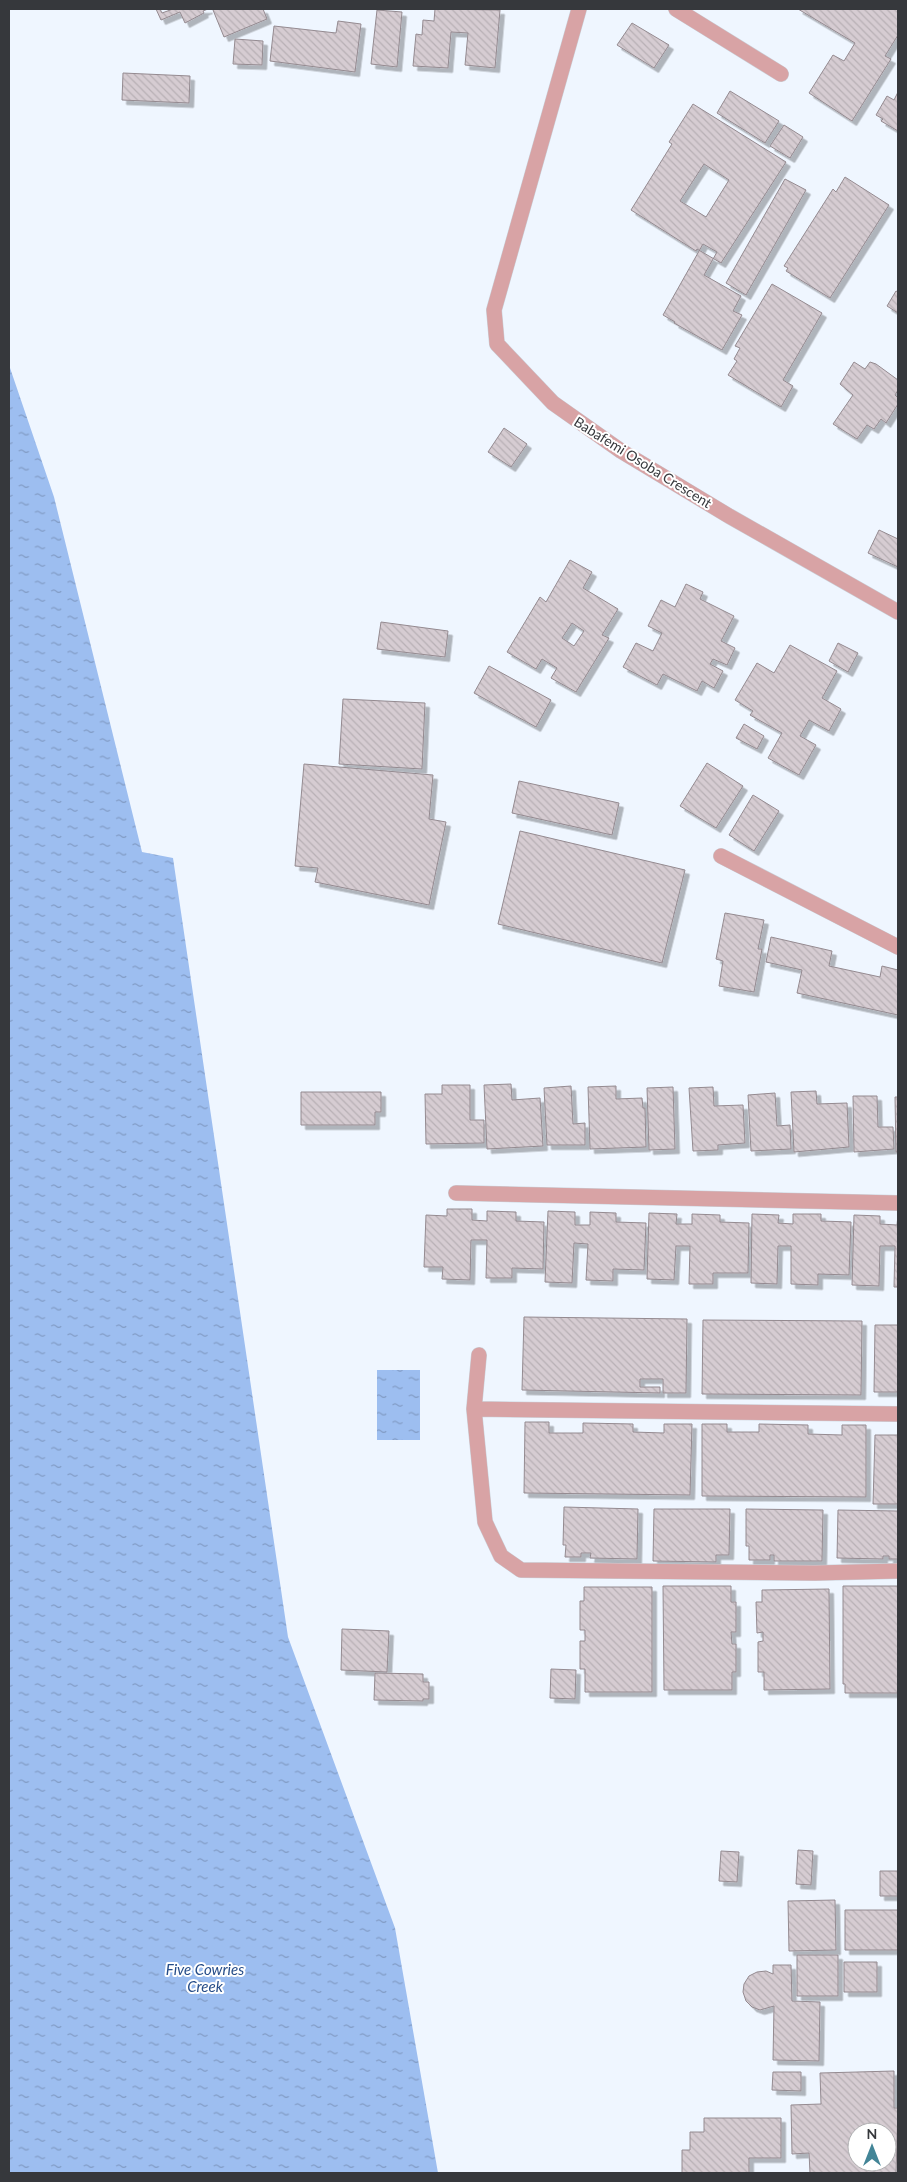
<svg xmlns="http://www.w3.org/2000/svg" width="907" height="2182" font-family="Lato,sans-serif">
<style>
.water{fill:url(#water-ripples)}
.building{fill:url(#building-back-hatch);stroke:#948a90;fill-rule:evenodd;filter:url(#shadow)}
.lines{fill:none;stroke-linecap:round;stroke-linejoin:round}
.minor-casing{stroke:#cad0d8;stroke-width:16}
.minor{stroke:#d8a3a5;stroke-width:15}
.labels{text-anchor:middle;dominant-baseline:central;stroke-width:4;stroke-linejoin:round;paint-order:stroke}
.street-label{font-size:14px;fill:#36383c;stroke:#fff}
.water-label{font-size:15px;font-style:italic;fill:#254c88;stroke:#fff}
</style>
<defs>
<pattern id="water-ripples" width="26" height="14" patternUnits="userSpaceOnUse" patternTransform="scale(1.25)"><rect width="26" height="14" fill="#9dbef0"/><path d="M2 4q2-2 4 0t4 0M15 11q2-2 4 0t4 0" fill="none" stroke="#819bc4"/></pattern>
<pattern id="building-back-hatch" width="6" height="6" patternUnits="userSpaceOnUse" patternTransform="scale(1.25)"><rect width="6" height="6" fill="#d6ccd2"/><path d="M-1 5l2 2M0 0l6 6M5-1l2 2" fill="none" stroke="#b8b0b5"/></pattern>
<filter id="shadow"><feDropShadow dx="4.5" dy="4.5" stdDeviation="0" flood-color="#0004"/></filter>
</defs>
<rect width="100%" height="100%" fill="#eff6ff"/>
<!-- water -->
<path class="water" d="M9,365L54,497L142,852L173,858L288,1637L395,1928L438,2173H9Z
M377,1370H420V1440H377Z"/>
<!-- building -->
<path class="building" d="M156,9H160L162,13L173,9H208L203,11L204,13L185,23L180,12L161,20Z
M216,9H263L267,19L224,37L213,10Z
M435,9L500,10L495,68L465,65L468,33L451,32L448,68L413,66L416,34L422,35L423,20L434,21Z
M798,9H898V35L885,56L891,59L852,121L809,93L833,55L844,61L855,43Z
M377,10L402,12L397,67L371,64Z
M338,21L361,24L355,72L270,61L274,26L336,33Z
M632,23L669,45L654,68L617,45Z
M235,39L263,41L262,65L233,64Z
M123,73L190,76L189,103L122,100Z
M730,91L779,121L765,143L717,113Z
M898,92V131L881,121L883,119L876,115L887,96L894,100Z
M693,104L786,162L721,263L697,249L696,251L631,210L672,144L669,142ZM704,164L729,180L706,217L680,201Z
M784,125L803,137L790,158L770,146Z
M845,177L889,205L830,298L786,271L788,268L784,266L833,189L836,192Z
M785,179L806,190L746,295L726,283Z
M703,244L717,252L704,275L741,296L733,311L742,315L722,350L674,323L675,322L663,315Z
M772,284L822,313L783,380L793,386L781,407L728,375L737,361L734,359L740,348L735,346Z
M896,291L898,292V313L887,306Z
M854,362L865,369L870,362L876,364L898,380V390L895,395L898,398V404L886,423L881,419L874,429L867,425L857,439L833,424L853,395L840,384Z
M504,428L527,444L511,467L488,452Z
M879,530L898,539V567L868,553Z
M570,560L592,572L583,588L618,609L602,635L609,638L576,692L551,678L557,668L542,659L536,669L507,652L540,597L546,602ZM572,623L584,631L574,646L562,638Z
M686,584L703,592L700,599L734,616L721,641L735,648L727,665L713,659L710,664L723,671L714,688L702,681L697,691L663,674L657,685L623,667L636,643L653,651L662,633L648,626L661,600L675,607Z
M381,622L448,631L445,657L377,649Z
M838,643L858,653L848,672L829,661Z
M790,645L837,671L822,698L841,709L829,731L809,720L800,736L816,745L799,775L768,758L782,733L750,715L753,711L735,700L757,663L774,673Z
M489,666L551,700L536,727L474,693Z
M343,699L425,703L422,769L339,764Z
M744,724L764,736L757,749L736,738Z
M707,763L743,786L716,828L680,806Z
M304,764L433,775L429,819L446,822L429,905L315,882L318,868L295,866Z
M519,781L619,803L612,835L512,813Z
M753,795L779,811L754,851L729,835Z
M520,831L685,870L662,963L498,924Z
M725,913L764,920L758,949H762L754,992L719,986L723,961L716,959Z
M771,937L832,951L829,966L880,977L882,966L898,970V1015L797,993L802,970L766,962Z
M511,1084L512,1100L540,1098L543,1146L487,1149L484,1085Z
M442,1085H470V1120H484V1143L426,1144L425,1094H442Z
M571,1086L573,1124L585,1123V1145H547L544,1088Z
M616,1086V1099L642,1098L643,1108H645L646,1147L590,1149L588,1087Z
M673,1087L675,1149L649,1150L647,1088Z
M713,1087L714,1106L743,1105L745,1143L718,1145V1150L693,1151L689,1088Z
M816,1091L817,1104L847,1103L849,1147L794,1152L791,1092Z
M301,1092H381V1112H375V1125H301Z
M775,1093L777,1126L790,1125L791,1149L751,1151L748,1095Z
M853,1096H877L878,1127H893L894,1149L854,1152Z
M895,1097H898V1152H896Z
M447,1209H472V1220L487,1221V1211L516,1212V1221L544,1222L543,1269L512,1268V1278H486L487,1240H471L470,1280L442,1279L443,1267H424L426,1215L447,1216Z
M548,1211L575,1212V1225H590V1212L616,1213V1222L646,1223L644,1270L613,1269V1281L586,1280L588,1244L574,1243L572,1283L545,1282Z
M649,1213L677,1214L676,1224H692V1214L720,1215V1222L749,1223L748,1273H713V1284H689L690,1246H676L674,1280L647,1279Z
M752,1214L779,1215L778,1223L793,1224V1214H821V1221L851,1222L849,1275L818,1274V1285L791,1284V1246H778L777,1284L751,1283Z
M854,1215L880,1216V1224L897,1225L898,1215V1287H894L895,1246H880L879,1286L852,1285Z
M524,1317L687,1319L686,1393H663V1379H640V1387H660V1393L522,1390Z
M703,1320L862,1321L861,1395L702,1394Z
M875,1325H898V1392H874Z
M525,1422H549V1433H583V1423L633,1424V1432L664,1433V1424H692L690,1495L524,1493Z
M702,1424H727V1432H759V1424L808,1425V1434L842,1435V1425H866V1497L702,1496Z
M875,1435H898V1504H873Z
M564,1507L638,1509L637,1559L590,1558L591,1553H581V1557H565L566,1545H563Z
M654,1509H730L729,1555H716V1562L653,1561Z
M746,1509L823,1510L822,1561H774V1555H770V1560H749V1546H746Z
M838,1510L898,1511V1559H889V1556H883V1559L837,1558Z
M663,1586H731V1602H736V1632H731L732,1644H736V1672H732V1690H664Z
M843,1586H898V1693H845V1684H843Z
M584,1587H652V1692H585V1669H580V1641H585V1630H580V1601H584Z
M829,1589L830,1689L764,1690V1672H758V1642L763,1641V1632L757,1633L756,1602H762V1590Z
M342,1629L389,1631L387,1672L341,1670Z
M551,1669L576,1670L575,1699L550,1698Z
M375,1673L423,1674V1682H429V1699H423V1701L374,1700Z
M798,1850L813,1851L811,1885L796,1884Z
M721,1851L739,1852L737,1882L719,1881Z
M880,1871H898V1896H880Z
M835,1900L836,1950L789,1951L788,1901Z
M845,1910H898V1950H845Z
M797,1955H838V1996H797Z
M844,1962H877V1992H844Z
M773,1965H791L792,2001L820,2002L819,2061L773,2060L774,2006L760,2010L752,2007L746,2001L743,1992L744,1984L749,1976L757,1972L766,1971L773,1974Z
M894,2071V2108H898L896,2173H810L809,2153L792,2154L791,2105L821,2104L820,2073ZM857,2132H887V2162H857Z
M773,2072H801V2091L772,2090Z
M704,2118H781V2158H749V2173H682V2150H690V2132H704Z"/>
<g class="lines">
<!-- minor casing -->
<g class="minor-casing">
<path id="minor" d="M579,9L494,310L497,344L553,403L621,451L729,516L898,612
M676,9L781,74
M721,856L898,947
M456,1193L898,1203
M479,1355L474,1409L485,1522L501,1556L521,1570L815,1573L898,1571
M474,1409L898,1414"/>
</g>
<!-- minor -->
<use href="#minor" class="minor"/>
</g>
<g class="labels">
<!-- street labels -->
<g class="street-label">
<text transform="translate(643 462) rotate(32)">Babafemi Osoba Crescent</text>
</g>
<!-- water labels -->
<g class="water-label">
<text x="205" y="1969">Five Cowries<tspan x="205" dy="17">Creek</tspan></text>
</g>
</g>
<!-- border -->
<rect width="907" height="2182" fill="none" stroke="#36383c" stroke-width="20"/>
<!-- north arrow -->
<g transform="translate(872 2147)"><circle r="24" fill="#ffffff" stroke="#afafb1"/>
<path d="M0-4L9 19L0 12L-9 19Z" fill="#438597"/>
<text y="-8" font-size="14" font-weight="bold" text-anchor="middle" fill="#36383c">N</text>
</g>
</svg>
